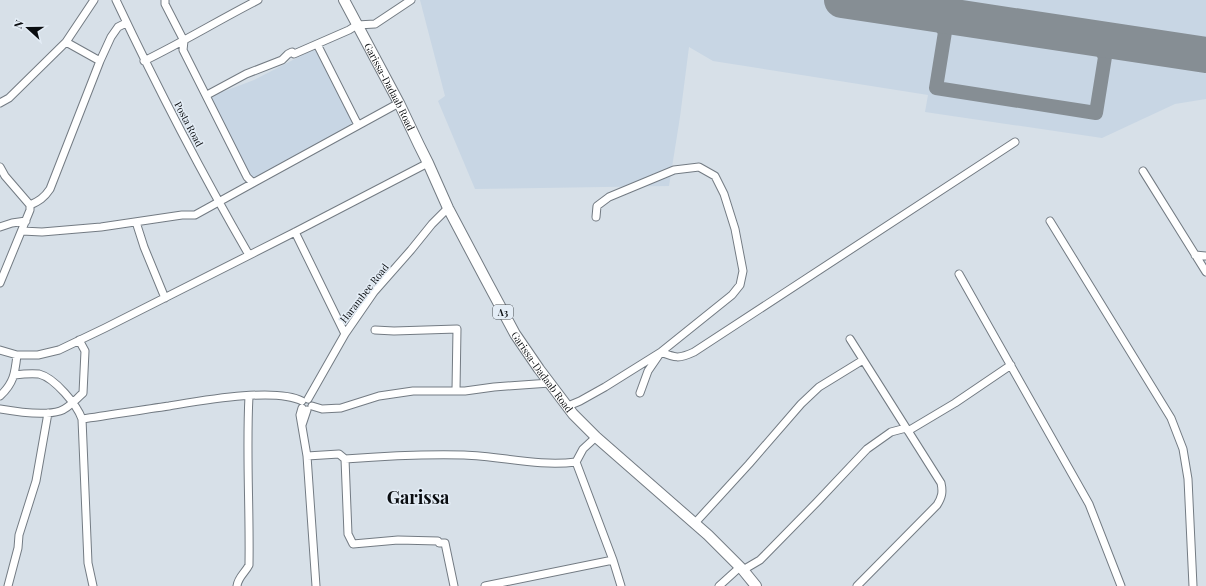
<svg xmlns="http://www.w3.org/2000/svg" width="1206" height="586" font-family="'Playfair Display',serif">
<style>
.built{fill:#c8d6e4}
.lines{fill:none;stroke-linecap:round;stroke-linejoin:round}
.taxiway{stroke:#868e94;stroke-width:14}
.runway{stroke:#868e94;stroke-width:36}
.minor-casing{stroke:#737b83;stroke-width:9}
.highway-casing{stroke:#737b83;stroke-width:12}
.minor{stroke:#fff;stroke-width:7}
.highway{stroke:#fff;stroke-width:10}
.labels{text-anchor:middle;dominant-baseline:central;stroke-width:3;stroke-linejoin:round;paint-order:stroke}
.shield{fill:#e4edf6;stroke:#4b5055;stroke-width:1}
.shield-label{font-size:9px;font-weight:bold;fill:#0a0d10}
.street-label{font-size:10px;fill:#0a0d10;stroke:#e4edf6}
.town-label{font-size:18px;font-weight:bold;fill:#0a0d10;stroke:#e4edf6}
</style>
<rect width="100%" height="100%" fill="#d7e0e8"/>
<!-- built -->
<path class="built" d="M420,0H1206V99L1175,104L1102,138L925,112L928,95L713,61L689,47L680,117L669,186L475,189L438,101L445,96Z
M318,47L357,125L253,183L209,97L254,80Z"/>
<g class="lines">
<!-- taxiway -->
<path class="taxiway" d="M938,22L945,32L936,88L1096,113L1105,57L1099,46"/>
<!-- runway -->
<path class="runway" d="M842,0L1206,55"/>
<!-- minor casing -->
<g class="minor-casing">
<path id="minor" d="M116,0C157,87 201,172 249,255
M165,0V4L184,41L183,50L247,177L253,183L399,103
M66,42L100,61
M317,44L358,125
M144,61C183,42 219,20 258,0
M207,95L246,74L282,60L288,54L292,52L294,54L349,30L357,25L375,24L411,0
M0,103L9,98L66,42L94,0
M0,167L5,176L30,205V210L0,283
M1143,171L1206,272
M30,205C39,201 44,198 50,189L100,61L111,37L118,27L126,23
M1050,221L1171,418L1183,449L1188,479L1193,586
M136,222L144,247L165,298
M0,227L12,223L26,221
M22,231L42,232L101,227L182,215H195L253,183
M295,232L345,334
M1195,255L1206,256
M959,274L1089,504L1121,586
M375,330L394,331L457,329L456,390
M850,339L941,483C943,492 942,497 937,505L857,586
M0,350L17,355H38L59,350L105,328L295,232L428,163
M14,375C22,374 31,373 39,374C55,378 77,405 82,419L88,563L93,586
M640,393L648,371L661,352C675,358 679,359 694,352L1015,142
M0,396C14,383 15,373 17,355
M308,399L345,334L374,292L411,250L432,224L448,208
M312,406L322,409L341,408L379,396L413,391H465L494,387L550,383
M568,406L580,401L605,387L661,352L732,295L740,285L743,271L735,229L724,194L715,176L699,167L674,170L609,197L597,206L596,217
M302,408L300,415L307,456L316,586
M0,409C17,412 44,416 60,411C69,408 76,399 83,393L85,351L79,340
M82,419C111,415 140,410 169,406C200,401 275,387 302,401
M302,425L307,410
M908,431L955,403L1011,365
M307,456L339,454L345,459C384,456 424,454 464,455C501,456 538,467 576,462L583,449L596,437
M345,459L348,534L353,544L398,540L438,541L439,543H445L454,586
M576,462L613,560L621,586
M695,523L749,464L801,404L819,387L863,360
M743,570L760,560L817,502L867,449L891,432L906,428
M8,586L18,548L19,535L36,481L48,413
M237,586C238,577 245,573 249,565C250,509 246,453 249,396
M485,586L613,560
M719,586L740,567"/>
</g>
<!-- highway casing -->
<g class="highway-casing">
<g id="highway">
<path id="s1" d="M344,0L399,103L419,145L428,163L448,208L485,278L515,334L539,369L573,414L596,437L708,535L743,570L756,586"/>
</g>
</g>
<!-- minor -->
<use href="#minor" class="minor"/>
<!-- highway -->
<use href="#highway" class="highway"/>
</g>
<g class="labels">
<!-- shield labels -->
<rect class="shield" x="493" y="305" width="20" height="14" rx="3"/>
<g class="shield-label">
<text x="503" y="312">A3</text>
</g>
<!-- street labels -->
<g class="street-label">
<text stroke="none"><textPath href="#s1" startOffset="98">Garissa-Dadaab Road</textPath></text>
<text transform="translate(189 124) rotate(62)">Posta Road</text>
<text transform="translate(364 293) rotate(-52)">Harambee Road</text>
<text stroke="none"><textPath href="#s1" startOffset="422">Garissa-Dadaab Road</textPath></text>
</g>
<!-- town labels -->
<g class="town-label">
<text x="418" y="497">Garissa</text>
</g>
</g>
<!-- north arrow -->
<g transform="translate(28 28) rotate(291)" stroke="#e4edf6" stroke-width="3" paint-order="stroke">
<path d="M0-3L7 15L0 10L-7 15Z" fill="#0a0d10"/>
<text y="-6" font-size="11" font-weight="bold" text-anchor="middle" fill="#0a0d10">N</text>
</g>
</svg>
